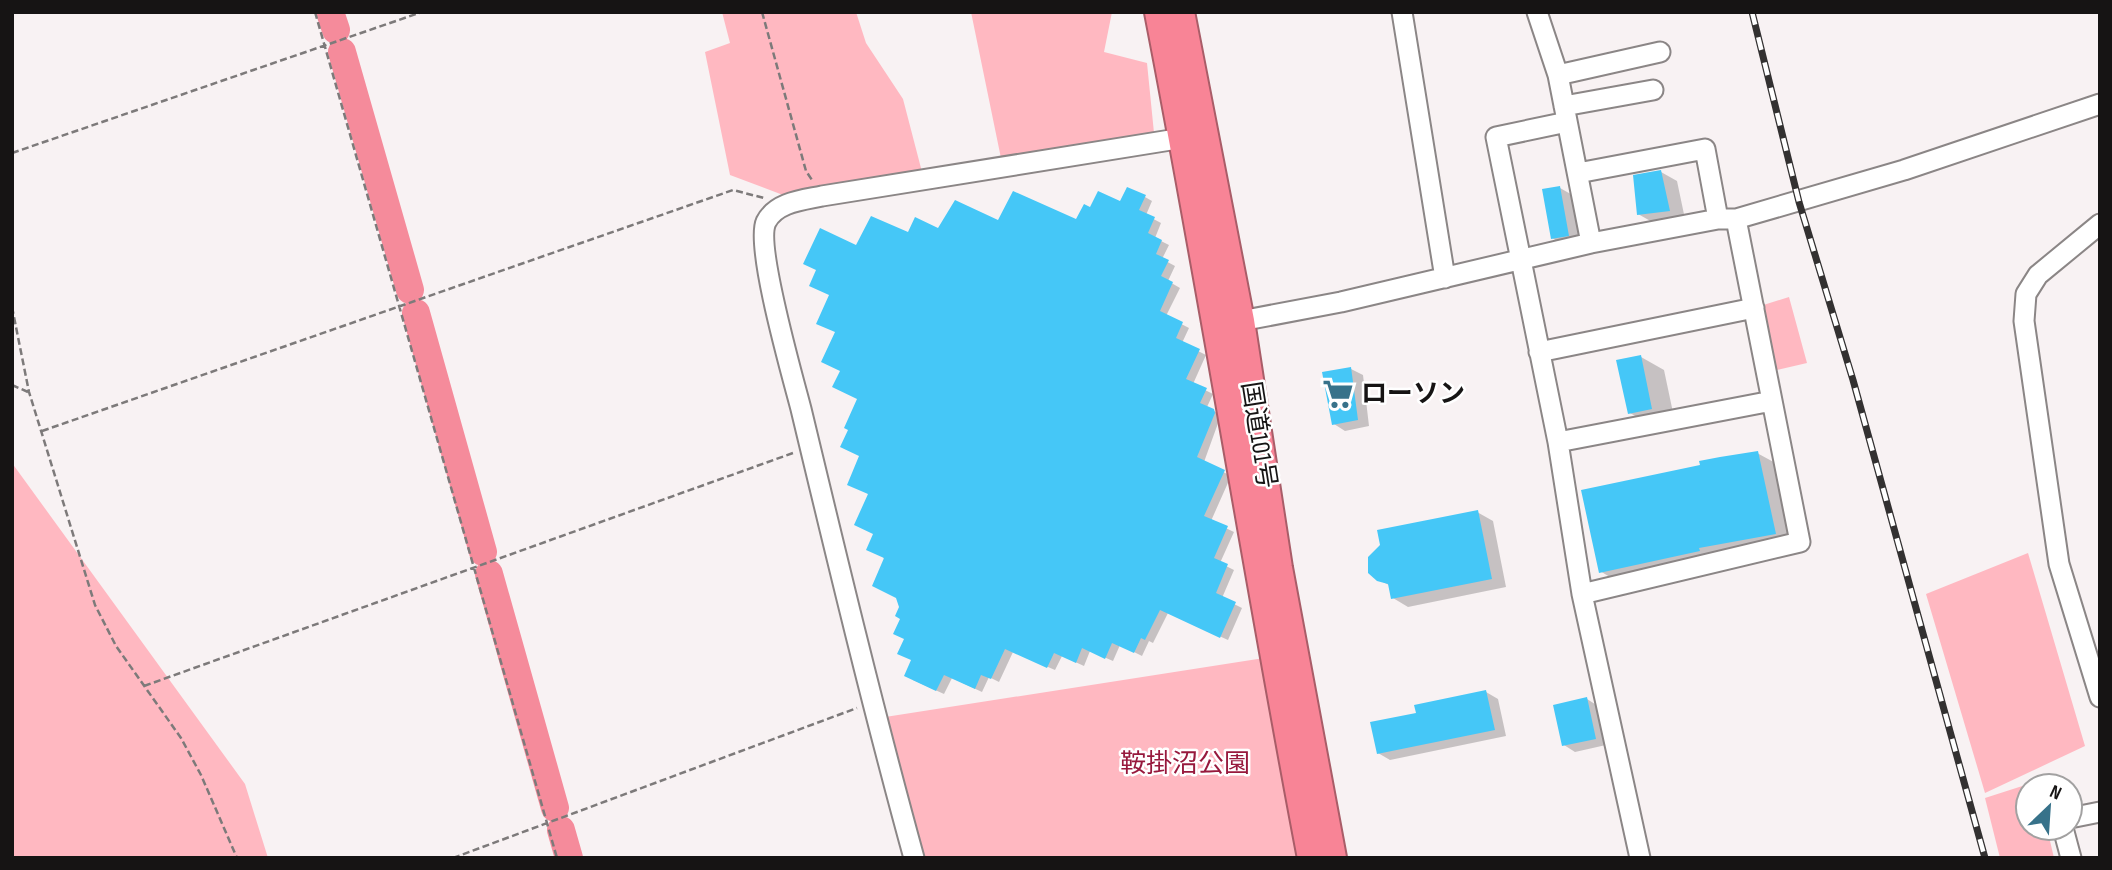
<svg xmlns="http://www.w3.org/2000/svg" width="2112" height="870" font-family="'Sofia Sans Condensed','Noto Sans JP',sans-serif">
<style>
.green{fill:#ffb8c1}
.shadow{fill:#0003}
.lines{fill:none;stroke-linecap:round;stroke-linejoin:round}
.river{stroke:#f58b9b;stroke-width:28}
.building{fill:#45c7f7}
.minor-casing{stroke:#8b8686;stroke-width:23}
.highway-casing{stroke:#a95d68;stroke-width:32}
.path{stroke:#7d7a7a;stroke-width:2.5;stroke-dasharray:7 3.5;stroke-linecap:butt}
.minor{stroke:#fff;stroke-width:19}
.highway{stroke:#f88496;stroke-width:28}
.rail-casing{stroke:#333131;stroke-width:7}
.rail{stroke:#fff;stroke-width:4.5;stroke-dasharray:13;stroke-linecap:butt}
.labels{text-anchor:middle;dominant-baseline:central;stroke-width:5;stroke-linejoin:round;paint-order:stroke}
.poi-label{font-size:26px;font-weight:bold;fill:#161414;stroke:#fff;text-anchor:start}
.street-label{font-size:26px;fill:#161414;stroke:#fff}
.park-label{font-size:26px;fill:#97193d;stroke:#fff}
</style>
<rect width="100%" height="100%" fill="#f8f2f3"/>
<!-- green -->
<path class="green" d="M722,12H856L866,43L903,99L922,172L783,195L730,175L705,52L730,43Z
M971,12H1112L1104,52L1147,63L1154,133L1003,168Z
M1789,297L1807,363L1772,371L1757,307Z
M12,463L245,784L268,858H12Z
M2028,553L2085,746L1985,793L1926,594Z
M1264,658L1301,858H904L866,720Z
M2035,782L2036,786H2028V828H2047L2054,858H2000L1985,798Z"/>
<!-- shadow -->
<path class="shadow" d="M1661,172L1677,181L1685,219L1654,223L1638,214Z
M1560,188L1583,201L1590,248L1575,251L1552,238Z
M1145,197L1152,201L1146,215L1161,223L1155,238L1169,245L1162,259L1175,266L1168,281L1180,288L1166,316L1189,328L1182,343L1206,355L1193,384L1213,394L1207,407L1221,415L1204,462L1231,476L1211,521L1234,532L1220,563L1234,570L1222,598L1242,608L1228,640L1168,613L1153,643L1149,641L1142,656L1120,645L1113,661L1090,651L1084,666L1062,656L1055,670L1013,652L999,682L989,677L982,692L952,678L944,694L913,680V660L901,607L875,534L861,456L859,399L842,371L837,332L857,247L909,235L999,222L1077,221L1091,209Z
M1641,357L1664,370L1675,422L1653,426L1630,413Z
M1351,369L1363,375L1369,426L1345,431L1334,424Z
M1757,453L1781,466L1798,546L1623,585L1600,571Z
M1477,512L1493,521L1506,587L1408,607L1393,598L1391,586L1373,577L1368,563L1372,554L1382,546Z
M1486,692L1498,699L1506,736L1390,760L1378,753L1418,715Z
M1587,699L1598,706L1606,745L1575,752L1564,745Z"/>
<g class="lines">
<!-- river -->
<path class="river" d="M330,12L336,30
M342,52L410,290
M416,313L483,552
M489,574L555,808
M561,830L569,858"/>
</g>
<!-- building -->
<path class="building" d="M1661,170L1670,211L1637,215L1633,175Z
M1560,186L1569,236L1551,239L1542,189Z
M1127,187L1146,195L1139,210L1155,217L1148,233L1162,240L1156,254L1169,260L1161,276L1173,282L1160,311L1183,322L1176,338L1200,349L1186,379L1207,388L1200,403L1214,409L1215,413L1197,457L1225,470L1204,516L1228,526L1214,558L1228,564L1216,593L1236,602L1220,638L1160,610L1145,640L1141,638L1134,653L1112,643L1105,659L1082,648L1076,663L1054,653L1047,668L1005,649L991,679L981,675L975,689L944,675L936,691L904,676L911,660L897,654L904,639L893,634L900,619L895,616L899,607L896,598L872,586L884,558L866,550L873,534L854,525L868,494L847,485L859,456L840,447L848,430L844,428L857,399L832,387L840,371L821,362L835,332L816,324L829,295L809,286L816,270L803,264L820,228L856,245L871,216L908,232L915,217L938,228L955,200L998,220L1013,191L1076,219L1084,204L1090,207L1098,191L1120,201Z
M1641,355L1652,409L1628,414L1616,360Z
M1351,367L1358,420L1332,425L1322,372Z
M1758,451L1776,534L1699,548L1700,551L1599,573L1581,490L1700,465L1699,461L1720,457Z
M1478,510L1492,579L1391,599L1388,584L1377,581L1368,573V557L1380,545L1377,530Z
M1486,690L1495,730L1377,754L1370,722L1416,713L1414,705Z
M1587,697L1596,739L1562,746L1553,705Z"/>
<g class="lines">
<!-- minor casing -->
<g class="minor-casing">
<path id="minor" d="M1402,12L1445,278
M1537,12L1558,75L1591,243
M1558,75L1660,52
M1564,106L1653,90
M1567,122L1496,137L1558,442L1582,594L1640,858
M1578,173L1705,149L1718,219
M2100,224L2038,275L2026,294L2024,321L2059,564L2100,697
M1230,323L1341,302L1591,243L1718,219H1736L1904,170L2100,104
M1539,352L1754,308
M1558,442L1772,401
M1582,594L1800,542L1736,219
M2070,818L2100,812
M2063,828L2071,858
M914,858C873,709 837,559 801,409C793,378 755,246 766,222C776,202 803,200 822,196L1183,138"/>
</g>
<!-- highway casing -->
<g class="highway-casing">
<path id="highway" d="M1159,12C1214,294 1258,576 1312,858
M1180,12L1240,321L1278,568L1332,858"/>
</g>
<!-- path -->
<path class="path" d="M315,12L557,858
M762,12L806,171L812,180
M12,153L422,12
M12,307L29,392L95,605L116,646L181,738L201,775L237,858
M12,385L28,392
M42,431L733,190L764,198
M144,686L793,453
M453,858L857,708"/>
<!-- minor -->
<use href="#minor" class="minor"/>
<!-- highway -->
<use href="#highway" class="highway"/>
<!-- rail casing -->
<g class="rail-casing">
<path id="rail" d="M1752,12L1799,202L1853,380L1985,858"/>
</g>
<!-- rail -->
<use href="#rail" class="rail"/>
</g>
<!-- icons -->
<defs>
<g id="supermarket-bare" transform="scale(2.415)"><path d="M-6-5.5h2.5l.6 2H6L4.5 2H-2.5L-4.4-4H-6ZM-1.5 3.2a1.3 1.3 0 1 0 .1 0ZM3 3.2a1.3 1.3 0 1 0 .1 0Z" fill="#37728a" stroke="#fff" stroke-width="2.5" paint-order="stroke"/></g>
</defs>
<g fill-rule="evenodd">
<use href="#supermarket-bare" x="1338" y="394"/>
</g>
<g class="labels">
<!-- poi labels -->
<g class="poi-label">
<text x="1361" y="394">ローソン</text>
</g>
<!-- street labels -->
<g class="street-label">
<text transform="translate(1258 435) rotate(81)">国道101号</text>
</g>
<!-- park labels -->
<g class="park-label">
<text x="1185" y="764">鞍掛沼公園</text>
</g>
</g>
<!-- border -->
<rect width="2112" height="870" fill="none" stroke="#161414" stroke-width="28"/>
<!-- north arrow -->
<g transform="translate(2049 807) rotate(25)"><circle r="33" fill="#ffffff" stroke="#a2a1a1" stroke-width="2"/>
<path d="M0-5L12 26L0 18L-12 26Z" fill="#37728a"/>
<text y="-10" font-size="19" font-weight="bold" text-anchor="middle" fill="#161414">N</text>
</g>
</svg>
